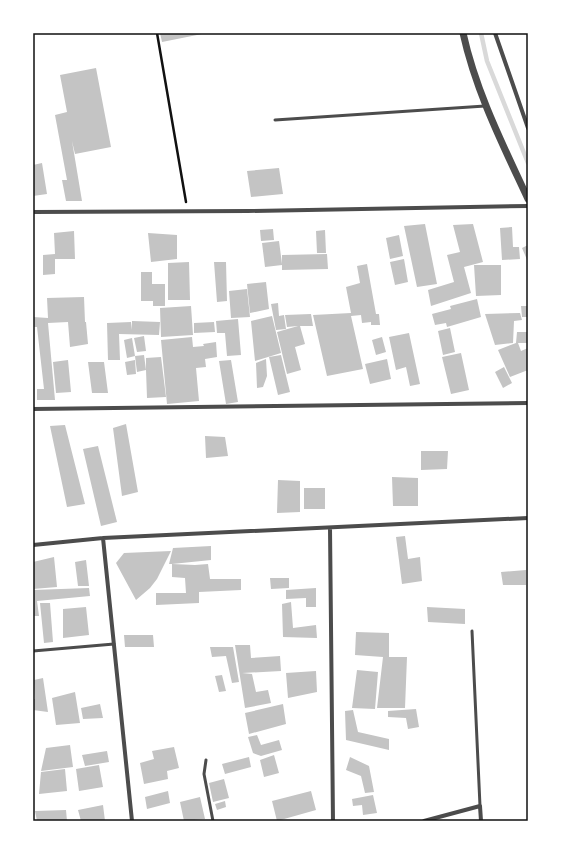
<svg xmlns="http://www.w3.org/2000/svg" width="561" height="854" font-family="Poppins,sans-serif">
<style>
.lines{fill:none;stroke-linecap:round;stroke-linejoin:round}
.stream{stroke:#d9d9d9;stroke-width:4.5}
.building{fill:#c4c4c4}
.path{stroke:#111;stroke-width:2.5}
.service{stroke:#4c4c4c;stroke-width:3}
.minor{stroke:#4c4c4c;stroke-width:4}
.tertiary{stroke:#4c4c4c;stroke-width:7}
.neatline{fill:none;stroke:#111;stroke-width:1.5}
</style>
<rect width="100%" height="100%" fill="#fff"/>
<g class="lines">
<!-- stream -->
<path class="stream" d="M481,33L487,61L528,163"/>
</g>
<!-- building -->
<path class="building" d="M160,33H202V34L162,42Z
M96,68L111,147L75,154L72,141L82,201H66L62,180H67L55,115L67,112L60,75Z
M42,163L47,194L33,196V165Z
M279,168L283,194L251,197L247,171Z
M425,224L437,284L417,287L404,226Z
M473,224L483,262L464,267L471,293L431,306L428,290L454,282L447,255L460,252L453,225Z
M512,227L513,247H519L520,259L502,260L500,228Z
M273,229L274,240L261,241L260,230Z
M325,230L326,253H317L316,231Z
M74,231L75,259H55V274L43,275V255L55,254L54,233Z
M148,233L177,235V259L151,262Z
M399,235L403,256L390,259L386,238Z
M279,241L282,264V255L327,254L328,269L282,270V265L265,267L262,243Z
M528,245V262L522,248Z
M404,259L408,282L395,285L390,262Z
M189,262L190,300H168V263Z
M214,262H226L227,301L217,302Z
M367,264L376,314H379L380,325H371V322L362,323L361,315L351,316L363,369L327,376L313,315L351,313L346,287L360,283L357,266Z
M474,265H501V295L476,296Z
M141,272H152V284H165V306H153V301H141Z
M266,282L269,309L250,313L247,284Z
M247,289L250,317L231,318L229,291Z
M84,297L85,322H86L88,344L70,347L68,322L48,323L55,400H37V389H44L37,327H33V317L48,318L47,298Z
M477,299L481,317L447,327L446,323L435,325L432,314L451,309L450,306Z
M278,303L279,316L284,315L286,329L276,330L271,304Z
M191,306L193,335L161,337L160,308Z
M521,306H528V317H522Z
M520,313L522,320L514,321L513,343L495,345L485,314Z
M311,314L313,326H300L305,344L295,347L301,370L287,374L277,332L298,326L287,327L285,315Z
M272,316L281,353L255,361L251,321Z
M238,319L241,355L227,356L225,333H217L216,321Z
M132,321L160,322L159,335L119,334L120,360H108L107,323L131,322L132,330Z
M214,322L215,332L194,333V323Z
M450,328L455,352L443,355L438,331Z
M517,332H528V343H518L521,351L528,348V370L510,377L498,350L516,343Z
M409,333L420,384L410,386L406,367L396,370L389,337Z
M144,336L146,351L137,352L134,338Z
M192,337L193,347L204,346L203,344L216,342L217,357L205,359L206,367L196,368L199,401L167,404L161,340Z
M382,337L386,352L376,355L372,340Z
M132,338L135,356L127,358L124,340Z
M461,353L469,390L451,394L442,357Z
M144,355L146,370V358L161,357L166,397L147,398L146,370L137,372L135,356Z
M281,355L290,392L278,395L269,357Z
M266,359L267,376L263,387L257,388L256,363Z
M387,359L391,379L370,384L365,364Z
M68,360L71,392L56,393L53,362Z
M135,360L136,374L127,375L125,362Z
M231,360L238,402L226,404L219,361Z
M88,362H104L108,393H92Z
M504,367L512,383L503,388L495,372Z
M126,424L138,492L122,496L113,428Z
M65,425L85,504L67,507L50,426Z
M205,436L225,437L228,456L206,458Z
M98,446L117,522L101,526L83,449Z
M421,451H448L447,469L421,470Z
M392,477L418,478V506H393Z
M278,480L300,481V512L277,513Z
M304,488H325V509H304Z
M405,536L408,559L420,557L422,581L402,584L396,537Z
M211,546V560L172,564L195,565L208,564L210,579H241V590L199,592V603L156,605V593H186L185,578L172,577V564H169L173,548Z
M171,551L157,579L150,588L136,600L116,563L124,553Z
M54,557L57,587L33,589V562Z
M86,560L89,586H78L75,562Z
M526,570V585H503L501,572Z
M270,578H289V588L271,589Z
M89,588L90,596L37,601L39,616H33V590Z
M316,588V607H306V598L286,599V590Z
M291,602L293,628L316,625L317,638L283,637L282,604Z
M40,603H50L53,642L44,643Z
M86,607L89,635L63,638V609Z
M427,607L465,609V624L428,622Z
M356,632L389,633V657H407L405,708H377L383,657L355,655Z
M124,635H153L154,647H125Z
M235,645H250L251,658L280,656L281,671L242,673L252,674L256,692L268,690L271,703L245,708Z
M210,647H233L239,682L232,683L226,656L212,657Z
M357,670L378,672L375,709L352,708Z
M316,671L317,692L288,698L286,673Z
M222,675L226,691L219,692L215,676Z
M43,678L48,712L33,710V699H35L34,680Z
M75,692L80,723L56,725L52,698Z
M100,704L103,718L83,719L81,708Z
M283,704L286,724L249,734L245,713Z
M416,709L419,727L408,729L406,718L388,717V711Z
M353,710L358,732L389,739V750L346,740L345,711Z
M257,735L261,745L279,740L282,750L261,756L253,753L248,737Z
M70,745L73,767L41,771L46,748Z
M174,747L179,768L167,771L168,779L144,784L140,763L154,759L152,751Z
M107,751L109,762L85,766L82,755Z
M274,755L279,773L264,777L260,760Z
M249,757L251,767L225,774L222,764Z
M350,757L369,766L374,792L365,793L361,776L346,770Z
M99,765L103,787L79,791L76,769Z
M65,769L67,791L39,794L41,772Z
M224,779L229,798L213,802L209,783Z
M168,791L170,803L147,809L145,797Z
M311,791L316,810L277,821L272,801Z
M373,795L377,813L363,815L362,805L353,806L352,799Z
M200,797L205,819L184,821L180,802Z
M225,801L226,807L217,810L215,804Z
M103,805L105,821H81L78,810Z
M66,810L67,821H37L35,811Z"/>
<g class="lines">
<!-- path -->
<path class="path" d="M157,33L186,202"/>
<!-- service -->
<path class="service" d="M275,120L485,106
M472,631L480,806
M33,651L114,644
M206,760L204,774L213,821"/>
<!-- minor -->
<path class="minor" d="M495,33L528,128
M33,212L248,211L528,206
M33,409L528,403
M330,528L333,821
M103,538L132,821
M33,545L103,538L528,518
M424,821L480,806L481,821"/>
<!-- tertiary -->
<path class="tertiary" d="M463,33C476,92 503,145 528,199"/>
</g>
<!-- border -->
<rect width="561" height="854" fill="none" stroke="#ffffff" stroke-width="68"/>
<rect x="34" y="34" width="493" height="786" class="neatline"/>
</svg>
